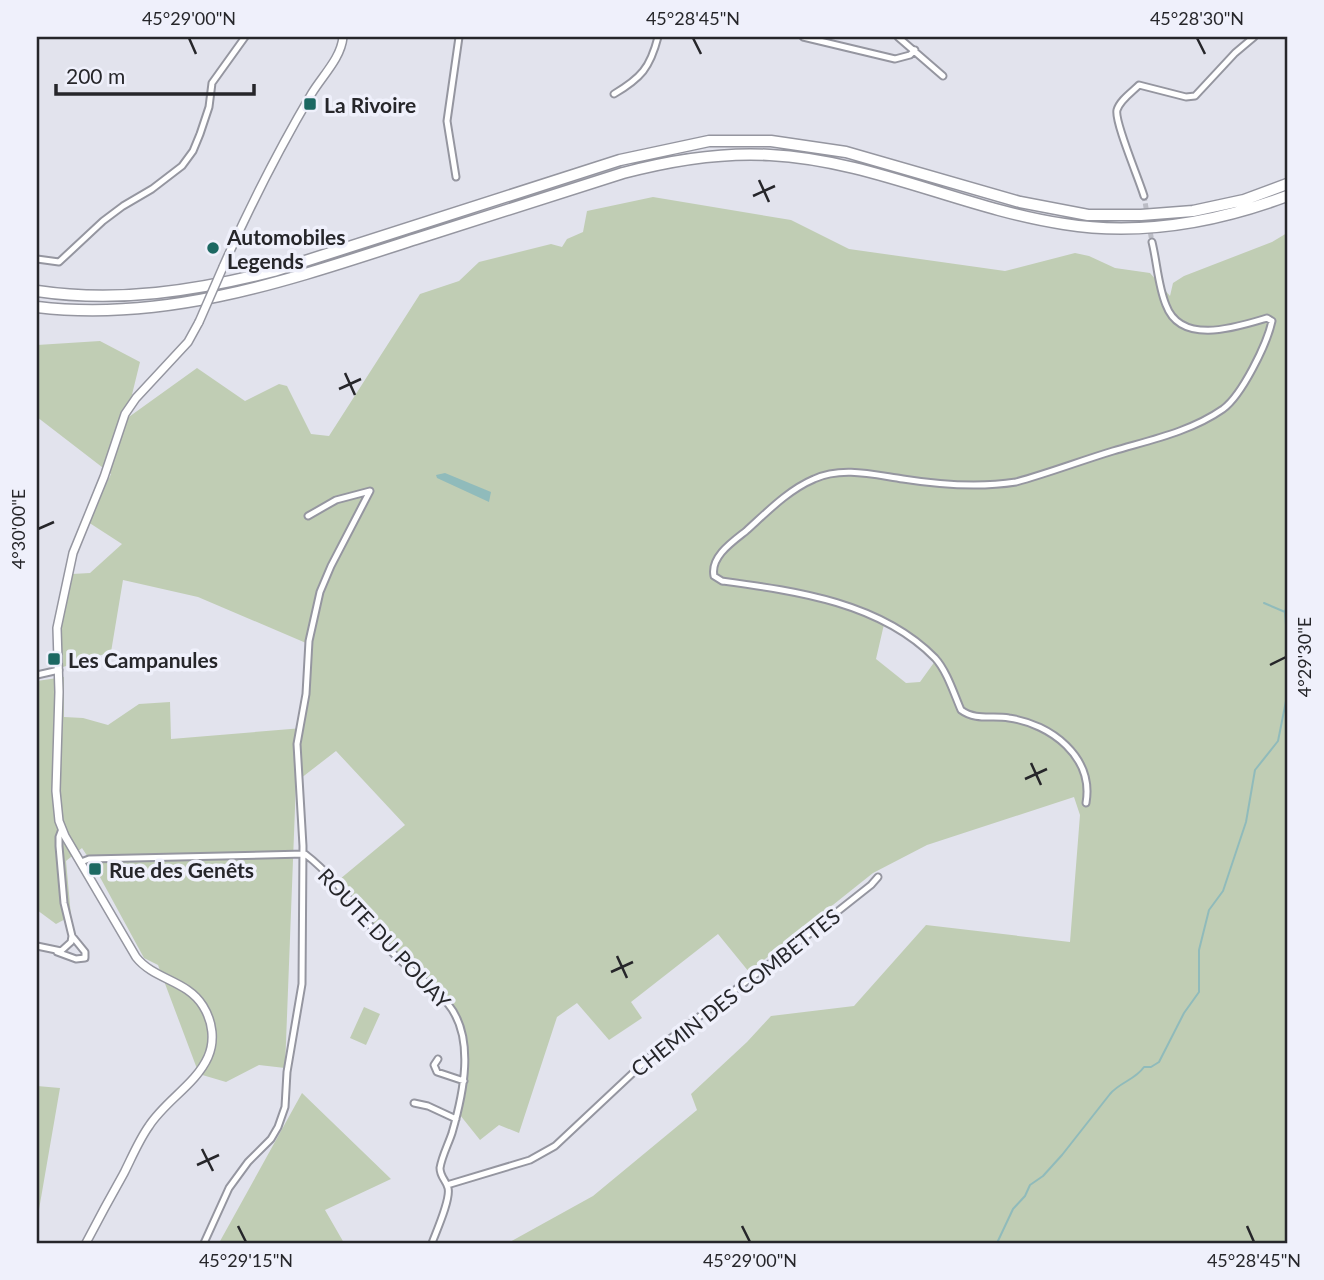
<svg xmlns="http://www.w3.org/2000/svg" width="1324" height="1280" font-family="Lato,sans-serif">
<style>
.green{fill:#c0cdb4;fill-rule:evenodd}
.water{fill:#90bbbb}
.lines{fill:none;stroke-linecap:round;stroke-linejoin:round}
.stream{stroke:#90bbbb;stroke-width:2}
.street-tunnel{stroke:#bcbdc6;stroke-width:5;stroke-dasharray:5 2.5;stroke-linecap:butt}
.street-casing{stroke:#9596a0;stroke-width:9}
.secondary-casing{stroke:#9596a0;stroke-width:10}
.highway-casing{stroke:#9596a0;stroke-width:13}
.street{stroke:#fff;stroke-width:5}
.secondary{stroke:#fff;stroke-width:7}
.highway{stroke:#fff;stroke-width:10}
.secondary-bridge-casing{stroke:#9596a0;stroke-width:10;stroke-linecap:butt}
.secondary-bridge{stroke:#fff;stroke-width:7}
.ticks{fill:none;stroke:#26262a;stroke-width:2.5}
.poi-dot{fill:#1c6862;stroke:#eff0fb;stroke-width:2.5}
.labels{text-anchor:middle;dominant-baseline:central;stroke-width:7;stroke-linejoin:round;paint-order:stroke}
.poi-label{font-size:21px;font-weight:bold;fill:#26262a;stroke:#eff0fb;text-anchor:start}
.street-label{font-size:21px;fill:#26262a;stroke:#eff0fb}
.neatline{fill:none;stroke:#26262a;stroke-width:2.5}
.ticks-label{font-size:18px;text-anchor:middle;fill:#26262a}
</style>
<rect width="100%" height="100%" fill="#e2e3ed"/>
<!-- green -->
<path class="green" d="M653,197L791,220L849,249L1005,271L1075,253L1089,256L1115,268L1150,273L1170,296L1173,283L1184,276L1272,242L1287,233V1243H508L593,1196L697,1110L691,1094L747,1042L771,1016L854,1006L926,925L1070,942L1080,815L1074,797L927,845L873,873L749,972L718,934L631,1002L642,1018L609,1040L577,1003L557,1017L519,1133L499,1125L480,1140L460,1115C467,1077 473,1027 445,996C430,978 408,966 393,949C373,928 357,902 340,879L405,825L336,751L296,782L285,1068L259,1065L226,1082L199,1074L158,965L144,958L95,868L82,848L66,861L71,916L56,924L37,910V681L64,677V717L83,718L108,725L139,704L170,702L171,739L303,728L313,646L198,597L123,580L111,652L63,667L60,628L72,574L90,573L122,544L88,522L111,474L37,417V345L100,341L140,362L126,419L197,368L245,401L279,384L287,386L311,434L329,436L420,294L459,281L479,262L551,244L562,247L567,239L583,232L587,211ZM885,620L938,657L920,682L906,683L876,659Z
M364,1007L380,1014L366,1045L350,1038Z
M37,1086L60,1088L37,1221Z
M302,1093L391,1179L325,1210L344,1243H219Z"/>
<!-- water -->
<path class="water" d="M445,473L491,492L489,502L437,478L436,475Z"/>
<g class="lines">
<!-- stream -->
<path class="stream" d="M1264,603L1285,612
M1287,605L1285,612L1287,638
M997,1243L1013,1209L1025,1196L1030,1185L1043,1176L1062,1155L1110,1094C1120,1082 1135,1080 1144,1067H1151L1159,1062L1184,1013L1199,992V950L1209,910L1223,891L1246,822L1255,770L1278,741L1287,696"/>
<!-- street-tunnel -->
<path class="street-tunnel" d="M1144,196L1152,242"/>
<!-- street casing -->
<g class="street-casing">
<path id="street" d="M803,37L895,59L910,55L915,50
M898,37L943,76
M614,94C641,78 650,68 658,37
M456,177L447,121L459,37
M1144,196C1139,179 1114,121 1117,110C1120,100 1132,92 1139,85L1186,97L1195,96L1235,53L1254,37
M37,259L59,262L103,221L123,206L152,189L182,166L193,151L200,134L209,107L212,83L245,37
M37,675L59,670
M1086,803C1094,757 1051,724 1009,718C992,715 976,721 961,710C954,694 947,671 935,658C880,602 795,591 722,581L714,576C710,557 732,542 746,531C766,513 788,490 814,479C842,466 875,475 903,479C941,485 978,488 1016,482C1049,473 1080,461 1113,451C1150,440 1190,432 1223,409C1242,395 1267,344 1272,321L1267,318C1237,327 1181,346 1166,305C1158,286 1157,262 1152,242
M81,862L89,859L305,854C339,880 362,918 390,950C408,970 431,983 448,1004C476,1038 463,1095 452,1133C448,1145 442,1156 440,1168C440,1177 446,1180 448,1188C451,1199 436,1232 432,1243
M37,946L61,951L71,942L72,936L64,903L59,846V837L62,829
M57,952L76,959L85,958V952L72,936
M438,1059L434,1065L437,1072L464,1081
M414,1103L428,1106L456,1119
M447,1185L530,1160L555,1146L667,1041L804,938L871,885L878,877
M204,1243L229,1188L248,1162L271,1139L278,1127L285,1107L287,1072L302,984L303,846L297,744L306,694L309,641L320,592L331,566L370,491L336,500L308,516"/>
</g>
<!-- secondary casing -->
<g class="secondary-casing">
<path id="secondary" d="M223,267C249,208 279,149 312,93C323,75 341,58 343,37
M86,1243C98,1220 111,1196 124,1173C132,1157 139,1140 149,1126C165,1101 196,1084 208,1057C215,1041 213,1022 203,1006C187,980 154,980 136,957L65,836L59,821L56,791L59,692L57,628L73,553L104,477L125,414L136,398L188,342L199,322"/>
</g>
<!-- highway casing -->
<g class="highway-casing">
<path id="highway" d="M37,291C117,303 196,291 274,271L620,160L709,141H771L846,152L1020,202L1088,215H1141L1193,211L1244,200L1287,184
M37,307C168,323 292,279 416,239C485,217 554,195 623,173C672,160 720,152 770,155C871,160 964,209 1064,224C1139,236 1217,222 1287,196"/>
</g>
<!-- street -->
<use href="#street" class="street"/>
<!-- secondary -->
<use href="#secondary" class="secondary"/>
<!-- highway -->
<use href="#highway" class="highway"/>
<!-- secondary-bridge casing -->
<g class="secondary-bridge-casing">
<path id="secondary-bridge" d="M199,322L223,267"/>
</g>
<!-- secondary-bridge -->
<use href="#secondary-bridge" class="secondary-bridge"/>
</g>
<!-- ticks -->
<path class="ticks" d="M189,38L196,54M693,38L701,54M1197,38L1205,54M759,180L769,202M753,196L775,186M345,373L355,395M339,389L361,379M38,529L54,522M1270,665L1286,657M1031,763L1041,785M1025,779L1047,769M617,956L627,978M611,972L633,962M202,1149L213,1171M197,1165L219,1155M238,1226L246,1242M742,1226L750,1242M1247,1226L1254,1242"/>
<!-- markers -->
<g class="poi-dot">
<rect x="303" y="97" width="14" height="14" rx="3.5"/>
<circle cx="213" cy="248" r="7"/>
<rect x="47" y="652" width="14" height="14" rx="3.5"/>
<rect x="88" y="862" width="14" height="14" rx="3.5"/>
</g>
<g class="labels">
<!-- poi labels -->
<g class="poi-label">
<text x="324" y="104">La Rivoire</text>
<text x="227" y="236">Automobiles<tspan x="227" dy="24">Legends</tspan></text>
<text x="68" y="659">Les Campanules</text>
<text x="109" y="869">Rue des Genêts</text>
</g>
<!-- street labels -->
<g class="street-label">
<text transform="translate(385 938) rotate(47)">ROUTE DU POUAY</text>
<text transform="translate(735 992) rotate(-38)">CHEMIN DES COMBETTES</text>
</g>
</g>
<!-- border -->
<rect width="1324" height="1280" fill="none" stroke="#eff0fb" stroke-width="77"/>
<!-- scale -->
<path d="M56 84v10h198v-10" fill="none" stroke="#26262a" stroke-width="3.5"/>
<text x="66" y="84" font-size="21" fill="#26262a" stroke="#eff0fb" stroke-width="5" paint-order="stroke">200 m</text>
<rect x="38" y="38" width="1248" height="1204" class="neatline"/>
<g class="ticks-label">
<text x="189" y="25">45°29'00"N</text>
<text x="693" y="25">45°28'45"N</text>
<text x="1197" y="25">45°28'30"N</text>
<text transform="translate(19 529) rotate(-90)" y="6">4°30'00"E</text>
<text transform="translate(1305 657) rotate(-90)" y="6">4°29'30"E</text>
<text x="246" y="1267">45°29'15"N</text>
<text x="750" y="1267">45°29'00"N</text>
<text x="1254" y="1267">45°28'45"N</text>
</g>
</svg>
